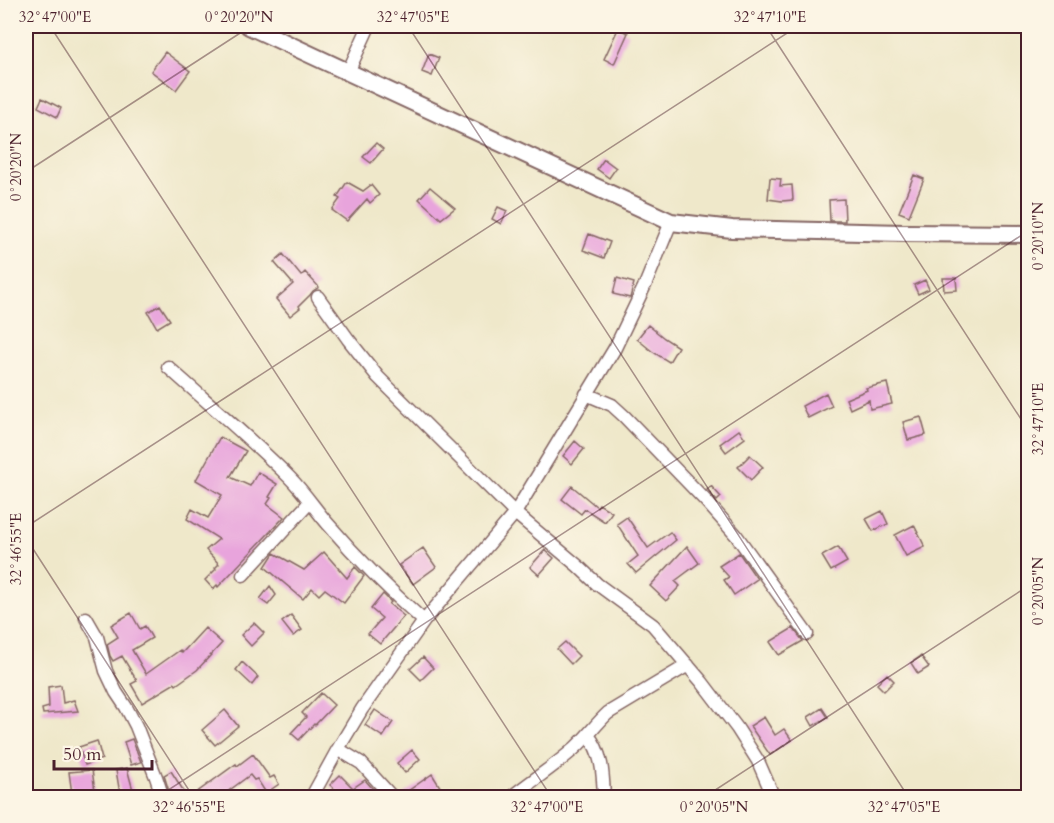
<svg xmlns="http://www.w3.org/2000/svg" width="1054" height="823" font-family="Cardo,serif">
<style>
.building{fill:#e8a4dc}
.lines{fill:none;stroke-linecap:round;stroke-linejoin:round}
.street-casing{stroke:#846563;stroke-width:15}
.secondary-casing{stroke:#846563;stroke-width:20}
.street{stroke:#fff;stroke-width:12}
.secondary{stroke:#fff;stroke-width:16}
.ticks{fill:none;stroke:#4a1f2b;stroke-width:1.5;stroke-opacity:0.45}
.neatline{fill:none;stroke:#4a1f2b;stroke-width:2}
.ticks-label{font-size:15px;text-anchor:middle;fill:#4a1f2b}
</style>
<rect width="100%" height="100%" fill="#fcf5e5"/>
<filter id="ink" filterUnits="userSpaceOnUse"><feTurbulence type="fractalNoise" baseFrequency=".0167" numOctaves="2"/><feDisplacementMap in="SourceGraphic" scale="12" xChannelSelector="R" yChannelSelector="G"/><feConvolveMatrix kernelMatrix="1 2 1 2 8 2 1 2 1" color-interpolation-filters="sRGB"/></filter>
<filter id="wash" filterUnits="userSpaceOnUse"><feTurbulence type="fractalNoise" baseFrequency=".008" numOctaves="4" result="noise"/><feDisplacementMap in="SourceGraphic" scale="24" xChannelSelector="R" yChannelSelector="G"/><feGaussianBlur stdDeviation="1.35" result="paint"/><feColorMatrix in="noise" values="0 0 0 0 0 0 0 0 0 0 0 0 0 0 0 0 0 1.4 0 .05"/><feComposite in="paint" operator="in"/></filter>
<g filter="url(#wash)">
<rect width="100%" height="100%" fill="#efe8ca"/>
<g id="blocks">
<!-- building -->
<path class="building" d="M618,29L628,33L614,64L604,59Z
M165,52L190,71L176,90L151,71Z
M429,54L439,58L432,76L422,72Z
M42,98L61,108L57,117L38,107Z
M376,143L383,149L371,163L363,157Z
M604,159L616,168L609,178L597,169Z
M914,175L924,179L909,216L899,212Z
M770,178L781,179L780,186L792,185L793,200L782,201L768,199Z
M347,182L363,191L371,185L379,195L370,203L367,199L347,221L332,210L340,199L337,197Z
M430,187L455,208L441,219L419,199Z
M844,199L845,221H830L829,200Z
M498,207L507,211L501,224L492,219Z
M589,234L610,242L604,258L583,250Z
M283,254L301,276L305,272L319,287L313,291L310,295L299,306L300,308L290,316L276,299L293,284L274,262Z
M617,278L634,283L630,298L613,294Z
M943,278H956L957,290L944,291Z
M925,280L929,289L918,294L914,285Z
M160,305L170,320L157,328L148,312Z
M648,325L664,338L678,347L669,362L653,352L637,339Z
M887,383L892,404L870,409L869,400L850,409L846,399L867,390L866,388Z
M826,393L832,406L808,418L802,406Z
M921,417L926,435L908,440L903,422Z
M739,430L745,438L726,452L720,444Z
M220,437L246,451L230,477L250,486L258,472L277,484L269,497L271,498L267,504L284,517L218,587L217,585L213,589L205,580L216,569L215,568L219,564L206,550L219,539L187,519L192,509L208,518L222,495L196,480Z
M575,441L584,449L572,464L563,456Z
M750,455L763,467L751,480L738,467Z
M572,486L597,507L599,504L612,512L605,522L585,509L581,514L562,499Z
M711,486L721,497L717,501L707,490Z
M882,511L888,524L873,531L866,519Z
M627,517L648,548L670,532L676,540L636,573L628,564L638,556L617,524Z
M914,525L925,547L906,556L895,535Z
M687,546L699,563L675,581L680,586L666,601L650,586Z
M838,547L847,562L831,571L822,556Z
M423,548L436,567L413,584L399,565Z
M545,550L554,558L539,575L530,567Z
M324,552L347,578L355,567L364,576L344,603L325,589L319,595L312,588L303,599L265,567L274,553L304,570Z
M739,553L757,579L734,595L724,580L729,577L719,566Z
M270,586L276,595L268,605L260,599Z
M383,594L391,602L389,604L404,616L380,644L368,634L382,618L371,609Z
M131,613L140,629L145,626L152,638L132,650L146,674L180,650L182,653L205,628L222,643L197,670L176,685L175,683L142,703L131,684L137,681L122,656L113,661L110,656L107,644L118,637L111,625Z
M291,615L302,630L293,636L282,622Z
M254,623L264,633L251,646L241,635Z
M793,628L803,641L779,655L770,642Z
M565,642L579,656L571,664L557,649Z
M921,656L929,667L918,674L911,663Z
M423,657L433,668L421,680L410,669Z
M242,662L258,677L252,685L236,670Z
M887,674L894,681L884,691L877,684Z
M61,685L63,703L74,700L78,711L43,714L42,709L49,707L48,687Z
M321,693L334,705L315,725L314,724L299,740L291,733L306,717L302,713Z
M822,708L828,717L813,726L808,717Z
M225,710L238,726L215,745L202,730Z
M375,710L393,722L383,737L365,725Z
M764,717L775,735L784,729L792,740L770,755L750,726Z
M132,739L141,762L131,765L124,742Z
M97,741L102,759L85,765L79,747Z
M412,750L420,759L405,773L397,763Z
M253,754L270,778L274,776L279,784L266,793L257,779L254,780L250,775L219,798H189L236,764L237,766Z
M127,768L134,794L123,798L119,788L116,770Z
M92,770L95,791L72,794L69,772Z
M171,771L188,798H171L164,775Z
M432,774L447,798H401V796Z
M340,775L353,788L365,780L381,798H340L342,796L330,785Z"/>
</g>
</g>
<g filter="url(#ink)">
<use href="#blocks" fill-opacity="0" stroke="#846563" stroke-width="1.5"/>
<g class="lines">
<!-- street casing -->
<g class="street-casing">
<path id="street" d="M348,72L369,26
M318,297L348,339L378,377L515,513L578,566L597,584L653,625L702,682L737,728L758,761L774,798
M168,367C209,404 251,439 290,478C304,492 315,509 328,524C358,559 390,591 424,621
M586,394L612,405L624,416L705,500L736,535L807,634
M243,575L310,502
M86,618L97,637L106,671L116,692L126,707L136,726L156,777L163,798
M588,735C603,754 603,775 604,798
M338,749L361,763L393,798
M311,798L338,749L362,709L424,621L515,513L615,348L646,283L671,222
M510,798C531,781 555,766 575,748C587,737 596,724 608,713L688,665"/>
</g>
<!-- secondary casing -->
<g class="secondary-casing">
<path id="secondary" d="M249,26L671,222L732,229L904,233L1028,234"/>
</g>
<!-- street -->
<use href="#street" class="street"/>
<!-- secondary -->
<use href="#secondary" class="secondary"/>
</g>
</g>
<!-- ticks -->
<path class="ticks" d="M50,26L552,798M408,26L909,798M766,26L1028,430M26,172L251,26M26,527L798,26M26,538L194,798M156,798L1028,231M703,798L1028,586"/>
<!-- margin -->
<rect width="1054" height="823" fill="none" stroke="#fcf5e5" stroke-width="66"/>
<!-- scale -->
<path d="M54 760v9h98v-9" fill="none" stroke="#4a1f2b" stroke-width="3"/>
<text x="63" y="760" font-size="18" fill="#4a1f2b" stroke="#fcf5e5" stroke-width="4.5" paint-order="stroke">50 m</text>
<rect x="33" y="33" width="988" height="757" class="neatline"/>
<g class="ticks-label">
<text x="55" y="22">32°47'00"E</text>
<text x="239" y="22">0°20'20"N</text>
<text x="413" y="22">32°47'05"E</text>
<text x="770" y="22">32°47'10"E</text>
<text transform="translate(16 167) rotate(-90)" y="5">0°20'20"N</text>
<text transform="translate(1038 236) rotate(-90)" y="5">0°20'10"N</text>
<text transform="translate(1038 419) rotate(-90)" y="5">32°47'10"E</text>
<text transform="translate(16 549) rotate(-90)" y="5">32°46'55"E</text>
<text transform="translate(1038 591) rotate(-90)" y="5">0°20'05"N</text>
<text x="189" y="812">32°46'55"E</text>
<text x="547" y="812">32°47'00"E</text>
<text x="714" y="812">0°20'05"N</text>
<text x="904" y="812">32°47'05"E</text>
</g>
</svg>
